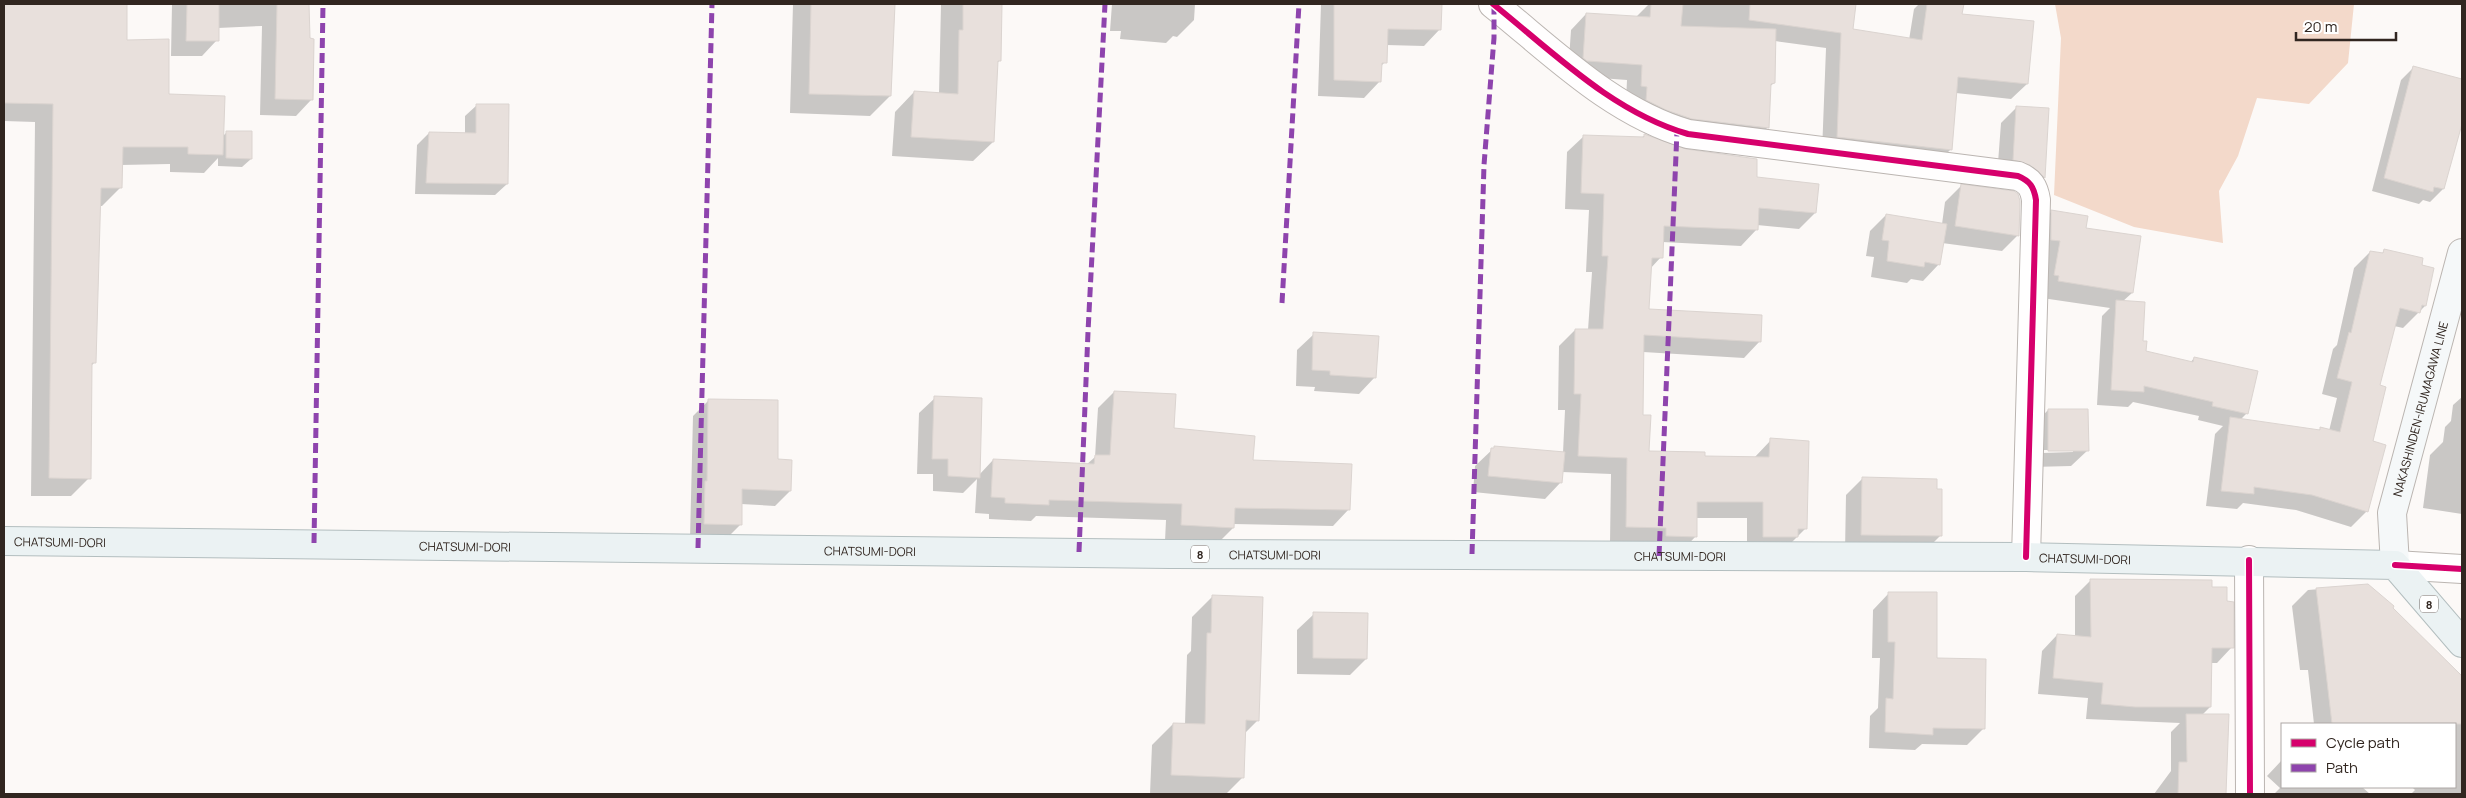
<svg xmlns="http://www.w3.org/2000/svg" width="2466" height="798" font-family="Manrope,sans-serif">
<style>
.green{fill:#f3d9ca}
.shadow{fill:#0003;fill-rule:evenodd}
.building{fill:#e8e0dc;stroke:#dbd4d0}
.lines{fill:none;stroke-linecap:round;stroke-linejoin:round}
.minor-casing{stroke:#bbb5b1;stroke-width:30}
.tertiary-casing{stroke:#bbb5b1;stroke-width:30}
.secondary-casing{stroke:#bbb5b1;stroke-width:30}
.primary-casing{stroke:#b3bebf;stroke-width:30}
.minor{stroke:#fffefe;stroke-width:28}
.tertiary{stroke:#fffefe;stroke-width:28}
.secondary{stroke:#f5f8f9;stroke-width:28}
.primary{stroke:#ebf2f3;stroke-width:28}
.quiet{stroke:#8e44ad;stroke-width:5;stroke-dasharray:10 5;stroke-linecap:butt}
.cycleway-casing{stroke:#fff;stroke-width:9}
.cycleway{stroke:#d6006c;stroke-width:6}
.labels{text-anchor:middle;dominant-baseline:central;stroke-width:4;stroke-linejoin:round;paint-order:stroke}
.shield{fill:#fff;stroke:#6f6763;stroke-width:1}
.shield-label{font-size:11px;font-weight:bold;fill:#312620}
.street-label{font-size:12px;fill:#312620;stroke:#fff}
</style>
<rect width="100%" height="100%" fill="#fcf9f7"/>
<!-- green -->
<path class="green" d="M2055,4H2354L2348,63L2309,104L2257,98L2238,156L2219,191L2223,243L2134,227L2054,195L2061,38Z"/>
<!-- shadow -->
<path class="shadow" d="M4,4H126V42L168,95L223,136L227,132L251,159L242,167L218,166V158L204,173L170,172V164L121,165L120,188L102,206H99L95,362L90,367L89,478L71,496H31L35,122L4,121Z
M172,4H308L311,100L296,116L260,115L262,26L218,28L217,40L202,56H171Z
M793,4H893L890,96L870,116L790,113Z
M941,4H1001L1000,60L997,63L993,142L973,161L892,156L895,112L914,92L939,94Z
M1112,4H1195L1194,20L1177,37L1173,36L1166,43L1120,39L1121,31H1110Z
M1321,4H1441L1440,29L1424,46L1386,45L1385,62L1380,67V81L1364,98L1318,96Z
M1649,4H1855L1851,30L1909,40L1914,9L1919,4H1962L1960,16L2027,84L2011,99L1956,93L1951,149L1936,164L1822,152L1826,48L1775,41L1774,83L1769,87L1768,127L1753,143L1626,101L1627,80L1572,76L1568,74L1571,30L1586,14L1636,17Z
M2414,67L2462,80V120L2443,189L2430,202L2423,200L2419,204L2372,191L2401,80Z
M477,105L507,184L495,195L415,194L417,145L429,133L465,134V116Z
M2017,107L2048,109L2044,178L2028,194L1997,176L2001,123Z
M1645,135L1755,178L1815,213L1799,229L1757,225V229L1741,246L1662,242L1661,257L1650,269L1647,310L1760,341L1744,358L1643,352L1642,416L1648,452L1704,457L1754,458L1771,440L1806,528L1789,545L1747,553V518H1696V536L1680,553L1610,543L1611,474L1562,472L1561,482L1545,499L1473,492L1475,466L1495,447L1563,453L1565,410H1558L1559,346L1575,330H1588L1592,272H1586L1589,210L1565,209L1567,152L1584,136L1641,138Z
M1961,186L2018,235L2002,251L1942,243L1939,264L1923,281L1911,279L1907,283L1871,277L1874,257L1866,256L1870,231L1886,215L1942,224L1945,202Z
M2052,211L2085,229L2132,293L2122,302L2145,352L2190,363L2194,358L2247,413L2240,420L2318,431L2321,428L2329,431L2337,398L2322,394L2333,349L2337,345L2354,268L2370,252L2381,254L2385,251L2425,306L2403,328L2394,326L2378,386L2371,442L2367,511L2351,527L2296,510L2243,503L2237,509L2206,506L2215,434L2223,426L2198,420L2199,416L2133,402L2128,407L2097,405L2102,316L2110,308L2042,298L2036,228Z
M1314,334L1375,377L1359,394L1314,391L1315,387L1296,386L1297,350Z
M1114,392L1172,429L1252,462L1349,509L1333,526L1233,524V528L1217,544L1165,541L1166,520L1036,516L1031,521L989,519V514L975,513L977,479L963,493L933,491V474H917L919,413L935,398L979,475L993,460L1086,465L1095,457L1098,408Z
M2462,397V514L2423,508L2430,455L2443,442L2445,427L2451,421L2453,405Z
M708,401L776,460L790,491L775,506L741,504L740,525L725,540L690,539L693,416Z
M2048,410L2088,450L2071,466L2032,467V427ZM2042,450H2073V452L2042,453Z
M1862,479L1941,535L1924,552L1845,551L1846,495Z
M2091,580L2210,588L2225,603L2232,647L2217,663H2210V707L2201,716H2228L2225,794H2154L2171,771V732L2180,723L2086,719L2088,698L2038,694L2042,651L2057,635L2075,637V596Z
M2368,585L2391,608L2434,661L2462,689V794H2411L2415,790L2412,787H2455V724H2314L2308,670H2300L2292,606L2308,590Z
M1889,593L1983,729L1967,745L1922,744L1915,750L1869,748L1870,716L1878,708L1880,658H1872L1873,610Z
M1213,596L1258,720L1244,734L1243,777L1226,794H1150L1152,745L1173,724H1185L1187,655L1191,651L1192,617Z
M1314,614L1366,659L1350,675L1297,674V630Z
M2282,760V787H2362L2370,794H2274L2280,788L2267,776Z"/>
<!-- building -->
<path class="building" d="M4,4H127V40L169,39V94L225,96L223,155L188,154V147H123L122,188H101L96,363H92L91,479L49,478L53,104L4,103Z
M187,4H219V41H186Z
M277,4H309L310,38L314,39L313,100L275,99Z
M811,4H895L891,96L809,94Z
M963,4H1002L1001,61H998L994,142L911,137L914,91L958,94L959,30H963Z
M1334,4H1442L1441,30L1388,29L1387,63H1382L1381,82L1334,80Z
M1651,4H1683L1681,26L1776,29L1775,83L1771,84L1769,128L1692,119L1666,110L1646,100L1647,87L1641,86L1642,65L1587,61L1583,58L1586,13L1650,17Z
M1750,4H1856L1853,29L1922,40L1927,4H1964L1962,14L2034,21L2028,84L1958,77L1952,150L1837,137L1841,33L1749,20Z
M2413,66L2462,79V124L2444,189L2434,187L2433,192L2384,178Z
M476,104H509L508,184L426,183L429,132L476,133Z
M2016,106L2049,108L2045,178L2030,165L2013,160Z
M226,131H252V159L226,158Z
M1644,134L1686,149L1757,159V177L1819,184L1816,213L1759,208L1758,230L1664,226L1663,258H1652L1649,309L1762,315L1761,342L1644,335L1643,415H1651L1649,451L1705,452V456L1769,457L1770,438L1809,441L1807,529H1798V537H1763V502H1697V537L1666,536V528L1626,527L1627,458L1578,456L1581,394H1574L1575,329H1603L1608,256H1602L1604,194L1581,193L1583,135L1644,137Z
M1961,184L2014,191L2018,194L2020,201L2019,236L1955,226Z
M2051,210L2088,216L2086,228L2141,236L2133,293L2058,281L2059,276L2054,275L2060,241L2051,240Z
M1886,214L1947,224L1940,265L1925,262L1924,267L1887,261L1889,241L1882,240Z
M2384,249L2423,258L2422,265L2434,268L2426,306L2422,305L2420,313L2400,308L2380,385L2386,387L2373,441L2386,445L2368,512L2312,495L2254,487V494L2221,491L2230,417L2320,430V427L2340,432L2352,382L2337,378L2349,332L2351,333L2370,251L2383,253Z
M2116,300L2145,302L2143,341H2147L2146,351L2193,362L2194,357L2258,371L2248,414L2212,406L2213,402L2144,386V392L2111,390Z
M1313,332L1379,336L1376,378L1330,375V371L1312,370Z
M1114,391L1176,394L1174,428L1255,436L1253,460L1352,464L1350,510L1235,508L1234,528L1181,525L1182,504L1049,500V505L1005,503V498L991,497L993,459L1094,464L1095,455H1110Z
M934,396L982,398L980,478L948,476V459H932Z
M708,399L778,400V459L792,460L791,491L742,489V525L704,524L705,481H707Z
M2048,409H2088L2089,451H2048Z
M1494,446L1565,452L1562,483L1488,476L1491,448H1494Z
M1862,477L1937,479V489H1942V536L1861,535Z
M2090,579L2212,580V587H2227V601L2234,602V648H2212L2211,707H2135L2101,704L2103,683L2053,678L2057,634L2091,637Z
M2368,584L2394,606L2393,608L2462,676V724H2332L2316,588Z
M1888,592H1937V658L1986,659L1985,729L1933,728V735L1885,732L1886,698L1893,699L1895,642H1888Z
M1212,595L1263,597L1259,721L1246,720L1244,778L1171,775L1173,723L1205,724L1207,633H1211Z
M1313,612L1368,613L1367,659L1313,658Z
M2186,714H2229L2226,794H2178L2179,762H2187Z"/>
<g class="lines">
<!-- minor casing -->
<g class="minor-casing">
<path id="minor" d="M1493,4C1553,52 1612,112 1688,134L2018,176C2030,181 2034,187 2036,200L2026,557
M2249,560L2250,794"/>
</g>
<!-- tertiary casing -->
<g class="tertiary-casing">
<path id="tertiary" d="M2395,565L2462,569"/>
</g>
<!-- secondary casing -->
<g class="secondary-casing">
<g id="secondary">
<path id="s1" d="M2395,565L2392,513L2462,253"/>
</g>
</g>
<!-- primary casing -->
<g class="primary-casing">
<g id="primary">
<path id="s2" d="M4,541L1170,554L2026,557L2395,565L2462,643"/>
</g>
</g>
<!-- minor -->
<use href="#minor" class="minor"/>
<!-- tertiary -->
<use href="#tertiary" class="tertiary"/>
<!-- secondary -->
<use href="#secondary" class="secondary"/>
<!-- primary -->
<use href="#primary" class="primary"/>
<!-- quiet -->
<path class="quiet" d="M1282,303L1299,4
M314,543L323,4
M698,548L712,4
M1079,552L1088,332L1105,4
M1472,554L1484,165L1494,38V4
M1659,556L1677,131"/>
<!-- cycleway casing -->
<g class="cycleway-casing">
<path id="cycleway" d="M1493,4C1553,52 1612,112 1688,134L2018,176C2030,181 2034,187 2036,200L2026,557
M2249,560L2250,794
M2395,565L2462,569"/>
</g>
<!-- cycleway -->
<use href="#cycleway" class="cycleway"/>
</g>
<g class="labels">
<!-- shield labels -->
<g class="shield">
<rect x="1191" y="545.5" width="18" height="17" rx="4"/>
<rect x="2420" y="595.5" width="18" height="17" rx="4"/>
</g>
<g class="shield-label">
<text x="1200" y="554">8</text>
<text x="2429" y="604">8</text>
</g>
<!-- street labels -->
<g class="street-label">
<text stroke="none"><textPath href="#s1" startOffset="160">NAKASHINDEN-IRUMAGAWA LINE</textPath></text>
<text stroke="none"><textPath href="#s2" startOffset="56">CHATSUMI-DORI</textPath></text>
<text stroke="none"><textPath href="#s2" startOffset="461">CHATSUMI-DORI</textPath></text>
<text stroke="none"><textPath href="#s2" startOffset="866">CHATSUMI-DORI</textPath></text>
<text stroke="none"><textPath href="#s2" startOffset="1271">CHATSUMI-DORI</textPath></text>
<text stroke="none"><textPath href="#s2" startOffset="1676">CHATSUMI-DORI</textPath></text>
<text stroke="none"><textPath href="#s2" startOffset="2081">CHATSUMI-DORI</textPath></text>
</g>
</g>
<!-- border -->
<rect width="2466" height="798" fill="none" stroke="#312620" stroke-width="10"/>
<!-- legend -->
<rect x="2281" y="723" width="175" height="65" fill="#ffffff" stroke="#ada8a6"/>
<rect x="2291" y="739" width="25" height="8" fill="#d6006c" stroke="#ada8a6"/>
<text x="2326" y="748" font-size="15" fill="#312620">Cycle path</text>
<rect x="2291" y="764" width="25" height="8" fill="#8e44ad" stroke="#ada8a6"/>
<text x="2326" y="773" font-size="15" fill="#312620">Path</text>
<!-- scale -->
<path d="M2296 32v8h100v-8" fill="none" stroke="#312620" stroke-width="2.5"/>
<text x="2304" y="32" font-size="15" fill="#312620" stroke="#ffffff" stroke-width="4" paint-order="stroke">20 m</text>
</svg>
